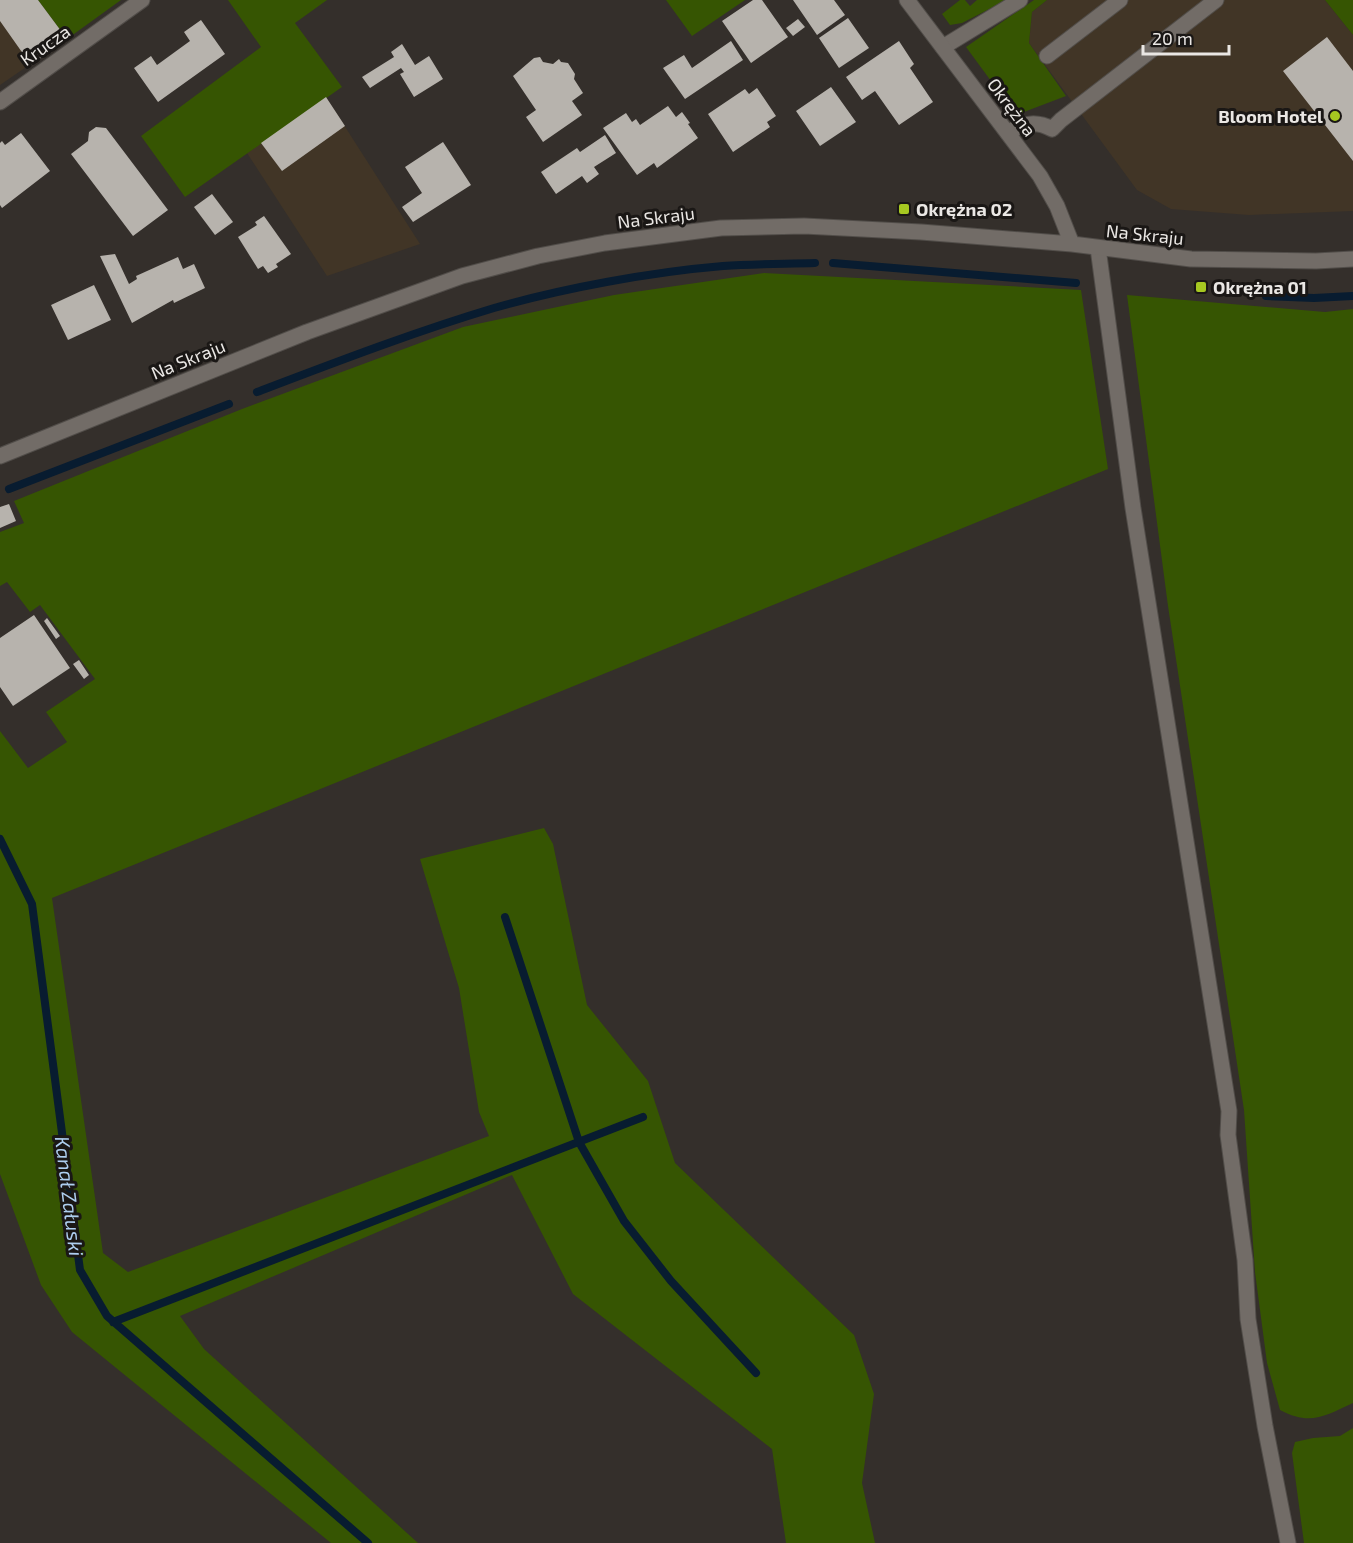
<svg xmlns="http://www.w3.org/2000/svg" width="1353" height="1543" font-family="'Exo 2',sans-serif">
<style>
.commercial{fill:#413526}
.green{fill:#365502}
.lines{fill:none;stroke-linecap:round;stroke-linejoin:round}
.stream{stroke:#081c30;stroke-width:8}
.building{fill:#b7b3ad}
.lane-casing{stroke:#514d49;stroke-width:17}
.street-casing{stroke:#514d49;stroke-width:17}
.lane{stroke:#726c67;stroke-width:15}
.street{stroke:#726c67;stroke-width:15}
.poi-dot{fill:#a6c821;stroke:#1a1715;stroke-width:2}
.labels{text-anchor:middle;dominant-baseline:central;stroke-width:6;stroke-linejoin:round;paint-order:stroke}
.street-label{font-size:18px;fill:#eae7e4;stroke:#1a1715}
.poi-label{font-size:18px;font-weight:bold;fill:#eae7e4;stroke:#1a1715;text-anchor:start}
.water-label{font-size:20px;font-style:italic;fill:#aecff0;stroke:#1a1715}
</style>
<rect width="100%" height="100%" fill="#342f2b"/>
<!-- commercial -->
<path class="commercial" d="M0,0H38L67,39L0,85Z
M1047,0H1325L1353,35V211L1249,215L1171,209L1137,190L1029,43L1032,12Z
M326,97L420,244L327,276L247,153Z"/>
<!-- green -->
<path class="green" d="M38,0H121L67,39Z
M228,0H327L295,23L342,87L185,197L141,136L261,47Z
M666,0H745L692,36Z
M960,0H965L970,6L977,0H1007L962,23L950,25L942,14Z
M1034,0H1047L1032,12L1029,43L1066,96L1016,115L966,47Z
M1325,0H1353V35Z
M764,273L1081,290L1108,469L52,898L103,1253L128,1272L489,1136L479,1112L459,988L420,859L544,828L553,844L587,1005L648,1081L675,1163L854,1335L874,1394L862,1483L875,1543H786L772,1449L573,1294L512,1175L180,1316L204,1349L418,1543H331L72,1332L41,1285L0,1174V731L28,768L67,742L46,712L95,679L40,605L30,612L7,582L0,586V532L24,523L14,501L242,409L463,327L614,295Z
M1127,295L1325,312L1353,309V1403C1325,1416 1310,1426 1280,1410L1267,1363L1255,1272L1244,1110L1168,606Z
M1353,1428V1543H1304L1292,1453L1295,1442L1313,1438L1340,1436Z"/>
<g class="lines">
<!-- stream -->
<path class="stream" d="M833,263L1076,283
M1266,296L1314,298L1353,296
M257,392C336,362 414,332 494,308C564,288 651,272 723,266C754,264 784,264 815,263
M9,489L229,404
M0,839L32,904L80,1270L107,1316L368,1543
M505,917L579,1142L624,1221L671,1281L756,1373
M113,1322L643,1117"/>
</g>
<!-- building -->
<path class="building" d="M0,0H38L67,39L31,65L0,21Z
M753,0H762L788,37L751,63L722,21Z
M793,0H834L845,15L817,35Z
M848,18L869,48L839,68L819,38Z
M798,19L805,27L793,36L786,28Z
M201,20L225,54L158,102L134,68L151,56L157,65L190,41L184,32Z
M1327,37L1353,71V161L1283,71Z
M731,41L743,60L685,99L663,68L684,55L692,68Z
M899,41L914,64L910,68L933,102L899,125L875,91L862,100L846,77Z
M402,44L415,65L429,56L443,79L414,97L400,74L404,72L401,68L370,88L362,77L394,57L391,52Z
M540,57L543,62L553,64L559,59L561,62L568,63L575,74L574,79L583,93L572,101L582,115L543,142L526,117L536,110L513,76L534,58Z
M831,87L856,122L820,146L796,111Z
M757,88L776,116L767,122L770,127L733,152L708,114L745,89L749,94Z
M326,97L345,126L282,171L261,143Z
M668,106L676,117L682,112L690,123L688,124L698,138L657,168L654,163L637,175L603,128L626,113L632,122L636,119L640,125Z
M96,127L106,128L168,210L133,236L71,154L88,141L89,132Z
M21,133L50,171L2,208L0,205V143L2,141L5,145Z
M605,135L616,153L594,167L599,174L587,183L582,176L556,194L541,172L577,148L580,152Z
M443,142L471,185L413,222L402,207L422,193L405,167Z
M212,194L233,222L215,235L194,207Z
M264,216L291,254L276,264L278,267L268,273L263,266L258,269L238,237L257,225L255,222Z
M115,254L129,284L137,279L136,276L178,257L183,269L194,264L205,288L174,303L173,300L132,323L100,256Z
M94,285L111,320L68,340L51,305Z
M9,504L16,521L0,528V507Z
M34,615L70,668L13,706L0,687V638Z
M47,618L60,636L56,639L44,621Z
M79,660L89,675L84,679L73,664Z"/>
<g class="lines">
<!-- lane casing -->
<g class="lane-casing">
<path id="lane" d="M943,47L1020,0
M1047,56L1120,0
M1008,133C1022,123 1036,120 1052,129L1061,120L1216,0
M1098,248L1133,508L1229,1111L1228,1135L1245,1260L1248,1319L1265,1426L1288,1543"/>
</g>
<!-- street casing -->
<g class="street-casing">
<path id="street" d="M907,0L1040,176L1057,206L1072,244
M0,102L142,0
M0,456L307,332L462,276L538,256L605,243L721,228L804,226L921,232L1072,244L1191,259L1316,261L1353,259"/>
</g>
<!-- lane -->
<use href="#lane" class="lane"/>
<!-- street -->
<use href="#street" class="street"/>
</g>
<!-- markers -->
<g class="poi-dot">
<circle cx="1335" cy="116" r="6"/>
<rect x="898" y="203" width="12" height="12" rx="3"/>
<rect x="1195" y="281" width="12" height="12" rx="3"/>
</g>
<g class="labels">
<!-- street labels -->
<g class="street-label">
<text transform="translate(45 45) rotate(-35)">Krucza</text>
<text transform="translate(1012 107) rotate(53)">Okrężna</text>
<text transform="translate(656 217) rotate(-7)">Na Skraju</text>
<text transform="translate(1145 234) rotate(6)">Na Skraju</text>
<text transform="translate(188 359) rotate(-22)">Na Skraju</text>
</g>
<!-- poi labels -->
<g class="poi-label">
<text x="1323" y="116" text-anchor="end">Bloom Hotel</text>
<text x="916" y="209">Okrężna 02</text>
<text x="1213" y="287">Okrężna 01</text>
</g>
<!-- water labels -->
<g class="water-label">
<text transform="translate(70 1196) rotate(83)">Kanał Załuski</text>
</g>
</g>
<!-- scale -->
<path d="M1143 45v9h86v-9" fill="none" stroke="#eae7e4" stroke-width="3"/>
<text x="1152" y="45" font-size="18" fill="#eae7e4" stroke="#1a1715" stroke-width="4.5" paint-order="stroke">20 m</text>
</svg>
